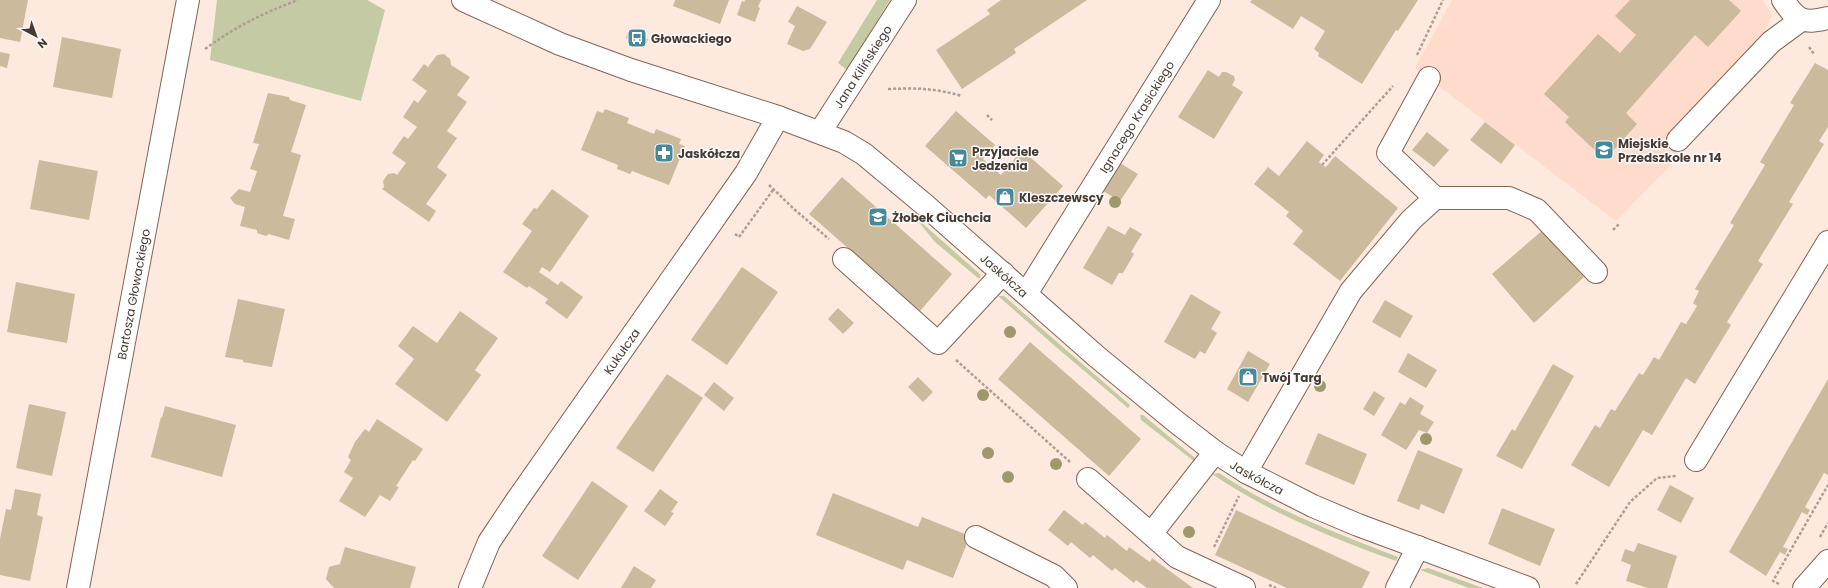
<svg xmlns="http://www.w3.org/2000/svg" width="1828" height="588" font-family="Poppins,sans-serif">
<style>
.built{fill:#fedbca}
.green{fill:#c4caa3}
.building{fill:#cbba9c}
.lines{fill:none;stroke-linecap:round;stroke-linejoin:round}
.minor-casing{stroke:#836455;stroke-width:24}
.path{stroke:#af9d94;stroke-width:2.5;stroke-dasharray:3 2;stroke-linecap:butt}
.minor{stroke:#fff;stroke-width:22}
.tree{fill:#9e986c}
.labels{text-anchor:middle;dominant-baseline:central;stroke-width:3;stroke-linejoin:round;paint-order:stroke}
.poi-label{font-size:12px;font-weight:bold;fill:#483a33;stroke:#fbfbfb;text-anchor:start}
.street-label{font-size:12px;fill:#483a33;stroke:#fbfbfb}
</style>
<rect width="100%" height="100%" fill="#fee9de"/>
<!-- built -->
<path class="built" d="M1452,0H1762L1772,15L1763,35L1778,47L1780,52L1616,221L1415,68Z"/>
<!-- green -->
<path class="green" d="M217,0H367L385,10L361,101L210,60Z
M877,0H890L847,70L838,63Z
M914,216L981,275L979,279L935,242Z
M998,296H1004L1130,405L1128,408L1056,347Z
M1140,415H1143L1195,458V462L1141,420Z
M1219,473C1274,510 1336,533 1398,557L1396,561C1332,538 1268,512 1212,474Z
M1428,568L1483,588H1469L1420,570Z"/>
<!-- building -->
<path class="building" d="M0,0H28L20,42L0,38Z
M675,0H729L720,24L673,6Z
M745,0H761L758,7L760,8L755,22L737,15L742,1L744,2Z
M1001,0H1087L1014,49L1016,53L962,89L936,50L990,14L987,10Z
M1252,0H1418L1398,31L1396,30L1362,84L1318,56L1319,53L1314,49L1325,31L1301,16L1293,29L1250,2Z
M1630,0H1729L1741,11L1708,47L1695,35L1626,113L1637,124L1605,160L1565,122L1569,117L1544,94L1598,34L1620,53L1636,35L1615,16Z
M797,6L827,22L810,49L803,51L787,44L795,26L788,22Z
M628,32L648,39L646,45L626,38Z
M62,37L121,49L112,98L53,87Z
M0,52L10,54L7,68L0,66Z
M444,54L450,59L451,65L470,77L457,95L467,102L447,131L457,138L437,167L447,175L426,204L436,211L429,222L382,189L384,187L383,181L388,174L394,173L397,175L406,163L392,153L404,136L408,139L417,127L403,117L414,100L418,103L427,91L412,80L424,64L428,67L437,55Z
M1815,63L1828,70V127L1819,141L1824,144L1789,202L1793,204L1758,261L1763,264L1727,322L1731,325L1695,384L1686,378L1652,435L1643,430L1609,487L1571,465L1595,425L1600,428L1611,409L1615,411L1639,373L1643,375L1654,357L1659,360L1681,322L1686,324L1697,306L1693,303L1699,291L1695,289L1734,225L1730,223L1765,165L1760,162L1794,105L1790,103Z
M1208,70L1219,77L1222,72H1226L1234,76L1235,80L1232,85L1243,92L1214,139L1178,117Z
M268,93L289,97L290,100L306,105L291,152L301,155L283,216L295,219L289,240L269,234L266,236L257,233V230L240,226L245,207L235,204L230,198L239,189L250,192L257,171L250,169L259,144L253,143Z
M605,109L629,118L627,123L654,134L656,129L681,139L679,144L685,146L669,185L632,171L630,174L617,169L618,165L581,150L597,111L603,113Z
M956,111L995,145L983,159L1001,175L1022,150L1063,186L1026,228L989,195L986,199L925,146Z
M1485,122L1515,145L1501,164L1470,140Z
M1427,132L1449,150L1434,167L1412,150Z
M1307,141L1324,155L1319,162L1322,165L1326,167L1335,156L1398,208L1340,281L1293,244L1303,231L1286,216L1289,212L1254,184L1268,167L1279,176Z
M39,160L98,171L89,220L30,209Z
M1120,163L1138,174L1120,201L1103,191Z
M842,177L952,274L920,311L809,214Z
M552,189L589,216L550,272L542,267L539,272L558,285L561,281L583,297L567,319L545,303L548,299L529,286L527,288L503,272L532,231L522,224L534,208L537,209Z
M1108,226L1125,235L1130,227L1142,234L1131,252L1134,254L1123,273H1119L1112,285L1083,268Z
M1544,229L1559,246L1557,247L1584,277L1534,323L1492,274Z
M742,267L778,292L727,365L691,340Z
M16,282L75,294L67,343L7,332Z
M1191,294L1221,312L1211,329L1217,333L1205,354L1200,351L1195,359L1164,342Z
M238,299L285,309L272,367L243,362V360L225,357Z
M1385,300L1413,316L1400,338L1372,322Z
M838,308L854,323L843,334L828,319Z
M460,311L498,338L475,370L481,375L447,422L395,384L414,359L398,346L413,326L437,343Z
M1030,342L1141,439L1109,476L998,379Z
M1248,351L1270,364L1248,402L1227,389Z
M1408,353L1437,370L1426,388L1398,372Z
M1553,364L1574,376L1522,469L1496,456L1512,429L1515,431Z
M667,374L703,398L653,472L616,448Z
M918,377L933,392L923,402L908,387Z
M1828,379V475L1824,473L1805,507L1810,510L1807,515L1802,512L1783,547L1788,549L1785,555L1780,552L1766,576L1729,552Z
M714,382L734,398L724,411L704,395Z
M1374,391L1385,398L1374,416L1363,409Z
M1410,397L1424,406L1420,414L1434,422L1427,433L1419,430L1406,450L1381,435L1400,402L1405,405Z
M29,404L66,412L52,476L16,468Z
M165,406L236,425L222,477L151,457L161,417L162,418Z
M377,419L423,449L415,461L413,460L396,486L399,487L390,501L380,495L365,517L339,501L353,478L344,472L351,460L348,457L355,442L365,429L369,432Z
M1318,433L1367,454L1354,485L1305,464Z
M1418,450L1463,469L1444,514L1421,504L1419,510L1397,501Z
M592,481L628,506L578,580L542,556Z
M1670,485L1694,498L1681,523L1657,510Z
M15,489L41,494L37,515L43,517L30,581L0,575V539L6,509L11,510Z
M660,489L678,502L671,512L674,513L665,526L644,511Z
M833,493L918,527L922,517L970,536L953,578L907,560L903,570L816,535Z
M1502,508L1555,529L1540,566L1488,544Z
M1064,510L1083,525L1085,522L1105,538L1107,535L1127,551L1129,547L1150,562L1152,558L1193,588H1147L1136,580L1134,583L1115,568L1112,571L1093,555L1090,558L1071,542L1068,546L1048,530Z
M1236,510L1370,572L1362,588H1287L1215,555Z
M1638,543L1677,556L1667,588H1648L1626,581L1631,565L1621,561L1625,549L1634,552Z
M345,547L416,567L410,588H334L326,579L329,567L340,564Z
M634,566L656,580L651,588H621Z"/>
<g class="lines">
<!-- minor casing -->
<g class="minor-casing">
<g id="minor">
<path id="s1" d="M463,0L560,44L631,70L778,117L844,142L864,154L925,205L1096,356L1175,421L1215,452L1246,472L1313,506L1358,525L1528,588"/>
<path d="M1783,0C1797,21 1803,24 1828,18"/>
<path d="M1429,78L1388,153L1435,198"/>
<path id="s2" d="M820,132L905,0"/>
<path d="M1678,140L1771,42L1801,20"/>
<path d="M844,259L938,343L1003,273"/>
<path id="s3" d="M1026,294L1209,0"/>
<path d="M1215,452L1151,534L1177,557L1244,588"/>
<path d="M1696,460L1828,242"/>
<path d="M1246,472L1351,291L1411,220L1435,198H1509L1537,210L1596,272"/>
<path d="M1088,479L1151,534"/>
<path d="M976,537L1054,576L1066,588"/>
<path id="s4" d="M78,588L188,0"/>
<path id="s5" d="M470,588L489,542L517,500L746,173L778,117"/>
<path d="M1397,588L1418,547"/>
<path d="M1804,588L1828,561"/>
</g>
</g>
<!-- path -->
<path class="path" d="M1809,47L1814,54
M205,49C235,27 263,13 298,0
M1417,55L1443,0
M888,89C917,88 934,88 962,96
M987,115L992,120
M1322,165L1393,86
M769,185L794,209L829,239
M1613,230L1620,223
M735,234L739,237L773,190
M956,360L1070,462
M1820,537L1828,523
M1214,547L1239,496
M1576,584L1630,502L1657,478L1676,476
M1779,584L1773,581L1828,485
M1269,585L1276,588"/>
<!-- minor -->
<use href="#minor" class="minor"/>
</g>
<!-- trees -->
<g class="tree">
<circle cx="1115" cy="202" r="6"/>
<circle cx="1010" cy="332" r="6"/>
<circle cx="1320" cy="386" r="6"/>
<circle cx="983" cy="395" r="6"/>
<circle cx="1426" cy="439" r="6"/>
<circle cx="988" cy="453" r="6"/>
<circle cx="1056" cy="464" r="6"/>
<circle cx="1008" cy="477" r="6"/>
<circle cx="1189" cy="532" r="6"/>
</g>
<!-- icons -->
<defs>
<g id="bus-square" transform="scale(1)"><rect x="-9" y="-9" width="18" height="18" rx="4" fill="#46899a" stroke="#fbfbfb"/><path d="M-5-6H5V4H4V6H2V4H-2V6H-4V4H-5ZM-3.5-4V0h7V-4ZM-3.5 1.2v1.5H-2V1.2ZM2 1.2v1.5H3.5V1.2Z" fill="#fff"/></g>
<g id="school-square" transform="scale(1)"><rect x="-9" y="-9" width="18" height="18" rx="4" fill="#46899a" stroke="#fbfbfb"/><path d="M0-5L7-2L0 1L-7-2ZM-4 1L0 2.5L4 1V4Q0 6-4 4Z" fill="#fff"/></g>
<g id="pharmacy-square" transform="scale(1)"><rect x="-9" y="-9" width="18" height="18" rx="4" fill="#46899a" stroke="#fbfbfb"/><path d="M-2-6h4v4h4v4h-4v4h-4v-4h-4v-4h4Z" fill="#fff"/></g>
<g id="supermarket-square" transform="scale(1)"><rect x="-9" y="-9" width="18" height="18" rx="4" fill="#46899a" stroke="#fbfbfb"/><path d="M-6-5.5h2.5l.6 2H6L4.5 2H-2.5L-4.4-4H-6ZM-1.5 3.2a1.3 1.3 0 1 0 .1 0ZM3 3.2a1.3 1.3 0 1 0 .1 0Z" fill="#fff"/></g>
<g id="shop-square" transform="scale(1)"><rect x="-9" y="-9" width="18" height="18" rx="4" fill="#46899a" stroke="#fbfbfb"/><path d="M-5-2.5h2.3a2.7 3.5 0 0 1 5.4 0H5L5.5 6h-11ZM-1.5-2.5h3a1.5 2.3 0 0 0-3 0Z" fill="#fff"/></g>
</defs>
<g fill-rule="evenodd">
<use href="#bus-square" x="637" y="38"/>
<use href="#school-square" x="1604" y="150"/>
<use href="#pharmacy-square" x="664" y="153"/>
<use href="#supermarket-square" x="958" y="158"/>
<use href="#shop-square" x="1005" y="197"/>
<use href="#school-square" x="878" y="217"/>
<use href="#shop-square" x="1248" y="377"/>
</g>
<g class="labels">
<!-- poi labels -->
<g class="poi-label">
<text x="651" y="38">Głowackiego</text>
<text x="1618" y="143">Miejskie<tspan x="1618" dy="14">Przedszkole nr 14</tspan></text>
<text x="972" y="151">Przyjaciele<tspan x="972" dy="14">Jedzenia</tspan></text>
<text x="678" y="153">Jaskółcza</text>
<text x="1019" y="197">Kleszczewscy</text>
<text x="892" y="217">Żłobek Ciuchcia</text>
<text x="1262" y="377">Twój Targ</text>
</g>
<!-- street labels -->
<g class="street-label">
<text stroke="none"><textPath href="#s2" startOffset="78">Jana Kilińskiego</textPath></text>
<text stroke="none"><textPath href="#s3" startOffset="209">Ignacego Krasickiego</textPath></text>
<text stroke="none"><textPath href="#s1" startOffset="616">Jaskółcza</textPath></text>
<text stroke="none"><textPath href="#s4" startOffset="299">Bartosza Głowackiego</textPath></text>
<text stroke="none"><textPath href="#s5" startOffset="282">Kukułcza</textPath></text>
<text stroke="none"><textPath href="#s1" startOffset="940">Jaskółcza</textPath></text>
</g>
</g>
<!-- north arrow -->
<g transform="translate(36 36) rotate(139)" stroke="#fbfbfb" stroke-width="3" paint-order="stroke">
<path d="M0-3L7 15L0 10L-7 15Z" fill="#483a33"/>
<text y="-6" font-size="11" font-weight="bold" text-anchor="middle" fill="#483a33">N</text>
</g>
</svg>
